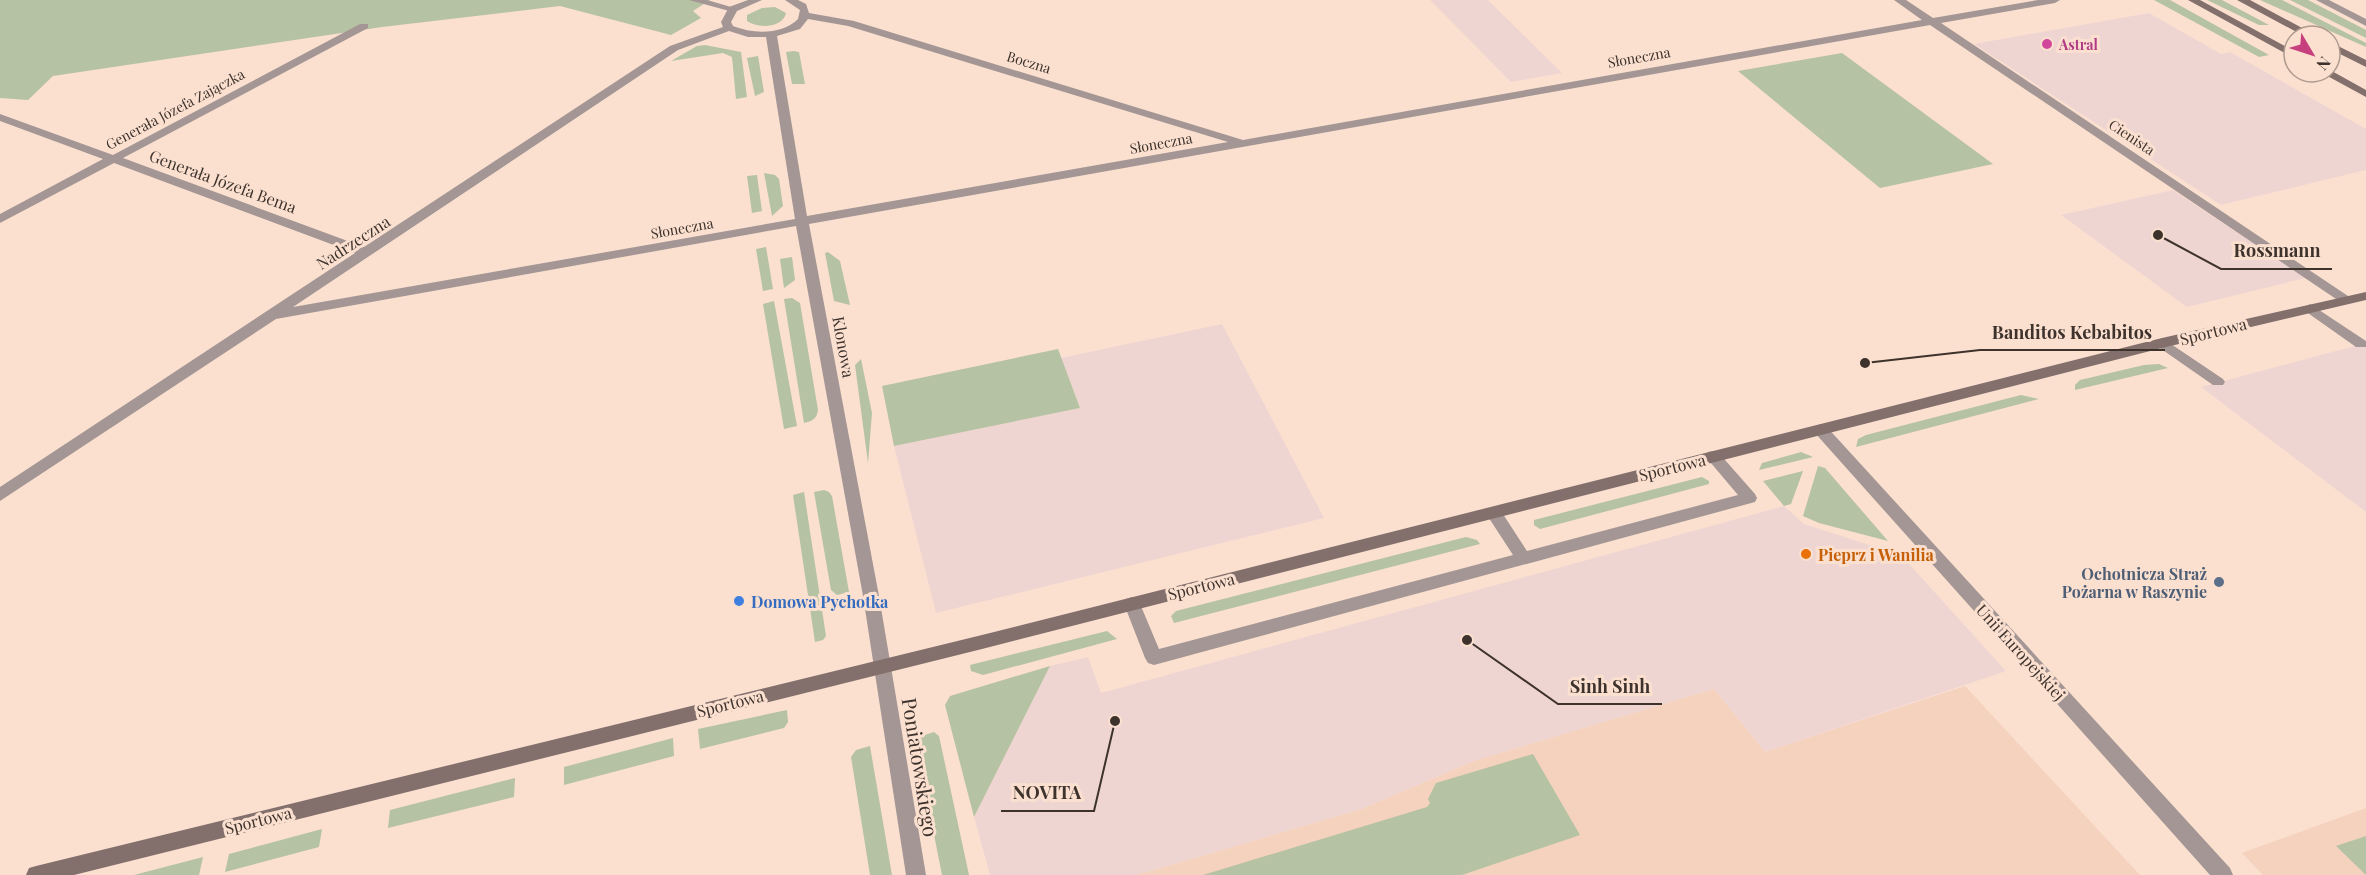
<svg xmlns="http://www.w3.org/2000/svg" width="2366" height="875" font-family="'Playfair Display',serif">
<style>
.commercial{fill:#efd5d1}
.built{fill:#f5d2be}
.green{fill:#b5c2a3}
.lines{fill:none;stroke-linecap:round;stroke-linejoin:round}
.lane{fill:#a49694;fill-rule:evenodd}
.street{fill:#a49694;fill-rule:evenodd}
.secondary{fill:#83706d;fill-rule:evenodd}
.hotel-dot{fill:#d1479c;stroke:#fbe0d0;stroke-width:2}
.food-dot{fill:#e8710a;stroke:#fbe0d0;stroke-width:2}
.service-dot{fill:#5c6f8a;stroke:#fbe0d0;stroke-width:2}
.shop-dot{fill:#3f7fe0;stroke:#fbe0d0;stroke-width:2}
.labels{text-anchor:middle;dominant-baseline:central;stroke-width:6;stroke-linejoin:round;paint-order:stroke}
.far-hotel-label{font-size:14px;font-weight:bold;fill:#b23c85;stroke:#fbe0d0;text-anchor:start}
.far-street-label{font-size:14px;fill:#3d322c;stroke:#fbe0d0}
.street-label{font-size:16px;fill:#3d322c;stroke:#fbe0d0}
.food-label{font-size:16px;font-weight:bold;fill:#c56008;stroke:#fbe0d0;text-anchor:start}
.service-label{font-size:16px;font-weight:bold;fill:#4e5e75;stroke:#fbe0d0;text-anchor:end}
.shop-label{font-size:16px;font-weight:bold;fill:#366cbe;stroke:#fbe0d0;text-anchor:start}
.near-street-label{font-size:20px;fill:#3d322c;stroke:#fbe0d0}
.leader{fill:none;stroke:#3d322c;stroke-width:2}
.callout-dot{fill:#3d322c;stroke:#fbe0d0;stroke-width:2}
.callout-label{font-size:18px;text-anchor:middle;font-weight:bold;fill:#3d322c;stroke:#fbe0d0;stroke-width:6;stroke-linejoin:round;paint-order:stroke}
</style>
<rect width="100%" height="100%" fill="#fbe0d0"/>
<!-- commercial -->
<path class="commercial" d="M1430,0H1488L1562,73L1511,82Z
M2149,13L2221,54L2230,52L2366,129V170L2221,205L1974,44Z
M2173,190L2306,278L2187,307L2061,215Z
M1222,324L1324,518L936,613L894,446L1080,408L1061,358Z
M2366,343V512L2201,387Z
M1784,506L1804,524L1901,555L2006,671L1765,752L1714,689L1474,761L1362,809L1137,875H990L974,817L1050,666L1088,657L1101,693Z"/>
<!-- built -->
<path class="built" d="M1965,686L2140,875H1137L1362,809L1474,761L1714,689L1765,752Z
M2366,808V875H2263L2242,853Z"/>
<!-- green -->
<path class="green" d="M0,0H710L693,11L701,18L671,35L560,6L382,27L53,76L28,100L0,98Z
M2154,0H2170L2269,55L2259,57Z
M2207,0H2222L2269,25H2259Z
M2260,0H2282L2366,43V47Z
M2290,0H2308L2366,30V38Z
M775,7L786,13C783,28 758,29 747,21V15L762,8Z
M705,45L741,52L747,97L736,99L732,57L723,53L671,61L697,46Z
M794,51L799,52L805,84H792L786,52Z
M1842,53L1993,164L1880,188L1738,71Z
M758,56L764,92L755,96L747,58Z
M764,173L775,175L779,179L783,206L772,216Z
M757,175L762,211L752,213L747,176Z
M766,247L773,289L763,291L756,249Z
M828,252L840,261L850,305L834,301L825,253Z
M792,257L795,280L784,288L780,259Z
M792,298L800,303L818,410C817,419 812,421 804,423L784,299Z
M774,301L797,426L784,429L763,304Z
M1058,349L1080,408L894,446L882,386Z
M861,359L872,413L868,463L855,365Z
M2159,364L2168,368L2075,390V385L2080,380L2144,365Z
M2021,395L2039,399L1856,447L1858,439L1866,435Z
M1801,452L1813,457L1759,470L1762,463Z
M1818,466L1825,468L1888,541L1819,523L1803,516Z
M1803,471L1791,504L1784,506L1763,481Z
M1702,477L1709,481V484L1540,529L1534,525V520Z
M824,490L829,492L832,496L849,592L837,595L831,590L814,492Z
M804,492L826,636L823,640L815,642L793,495Z
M1466,537L1477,540L1480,544L1174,623L1171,616L1176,611Z
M1107,631L1117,639L983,675L971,671L970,665Z
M1050,666L974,817L945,705L950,696Z
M787,710L788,722L784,728L700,749L698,729Z
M934,732L939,736L969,875H942L915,738Z
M673,738L674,756L564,785V767Z
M870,746L892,875H870L851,757L856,750Z
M1533,754L1580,835L1462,875H1203L1427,807L1430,803L1428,799L1436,783Z
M515,778L514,797L388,828L390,810Z
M322,829L319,847L225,872L229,854Z
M2366,836V875L2336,846Z
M203,857L199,875H134Z"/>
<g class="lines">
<!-- lane -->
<path class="lane" d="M689,0H707L738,9L733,12Z
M2310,304L2366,341V347H2356L2305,311L2303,308Z
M2162,338L2223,379L2225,382L2223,385H2213L2157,346L2155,343Z
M1713,451L1718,452L1755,494L1757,498L1755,502L1154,665L1148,663L1145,658L1124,604L1126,599L1132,597L1138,599L1159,649L1513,555L1485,512L1487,508H1499L1527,551L1738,495L1705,456L1708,452Z"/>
<!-- street -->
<path class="street" d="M748,0H762L737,11L731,22L733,26C753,34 782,35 798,19L800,10L785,0H798L806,4L809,13L854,21L1243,140L1922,20L1894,0H1906L1933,18L2038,0H2060L2055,3L1941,23L2354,300L2352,303H2342L1930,25L809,224L879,596L926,875H906L863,596L796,226L276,319L0,501V487L355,253L114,163L0,223V214L103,159L0,121V114L113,155L360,24H368V28L123,158L364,247L670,46L723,27L721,22L729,7ZM808,19L848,26L1228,142L807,216L777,36L800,29ZM729,31L748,37H766L795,219L293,307L678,50Z
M2316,0H2329L2366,19V26Z
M1820,424L1825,425L2230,868L2233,875H2210L1815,433L1813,429Z"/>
<!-- secondary -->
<path class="secondary" d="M2188,0H2200L2294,51V58Z
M2237,0H2250L2317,36H2304Z
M2330,42L2366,60V67L2330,49Z
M2330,70L2366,90V97L2320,72Z
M2366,292V300L2162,348L982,649L74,875H26L29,868L36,866L982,635L2162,338Z"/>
</g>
<!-- markers -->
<circle class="hotel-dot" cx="2047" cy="44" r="6"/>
<circle class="food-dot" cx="1806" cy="554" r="6"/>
<circle class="service-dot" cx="2219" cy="582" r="6"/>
<circle class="shop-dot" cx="739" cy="601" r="6"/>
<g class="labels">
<!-- far-hotel labels -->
<g class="far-hotel-label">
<text x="2059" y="44">Astral</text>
</g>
<!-- far-street labels -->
<g class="far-street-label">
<text transform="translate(1639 57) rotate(-10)">Słoneczna</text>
<text transform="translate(1029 62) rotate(17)">Boczna</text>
<text transform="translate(175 109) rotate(-28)">Generała Józefa Zajączka</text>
<text transform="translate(2132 137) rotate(34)">Cienista</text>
<text transform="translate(1161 143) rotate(-10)">Słoneczna</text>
<text transform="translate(682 228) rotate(-10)">Słoneczna</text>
</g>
<!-- street labels -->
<g class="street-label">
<text transform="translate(223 181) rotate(20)">Generała Józefa Bema</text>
<text transform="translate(353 242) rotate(-33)">Nadrzeczna</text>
<text transform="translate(2213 331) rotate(-14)">Sportowa</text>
<text transform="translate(844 347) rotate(80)">Klonowa</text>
<text transform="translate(1672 467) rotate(-14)">Sportowa</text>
<text transform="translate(1201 586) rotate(-14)">Sportowa</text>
<text transform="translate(2021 652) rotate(48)">Unii Europejskiej</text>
<text transform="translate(730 703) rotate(-14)">Sportowa</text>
<text transform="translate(258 820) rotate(-14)">Sportowa</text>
</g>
<!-- food labels -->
<g class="food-label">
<text x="1818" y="554">Pieprz i Wanilia</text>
</g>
<!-- service labels -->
<g class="service-label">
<text x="2207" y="573">Ochotnicza Straż<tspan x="2207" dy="18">Pożarna w Raszynie</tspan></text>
</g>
<!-- shop labels -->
<g class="shop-label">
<text x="751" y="601">Domowa Pychotka</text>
</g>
<!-- near-street labels -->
<g class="near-street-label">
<text transform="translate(921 767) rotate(81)">Poniatowskiego</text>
</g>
</g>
<!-- callouts -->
<path class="leader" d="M2158 235L2221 269H2332M1865 363L1980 350H2165M1467 640L1558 704H1662M1115 721L1094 811H1001"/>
<g class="callout-dot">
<circle cx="2158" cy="235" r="6"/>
<circle cx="1865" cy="363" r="6"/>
<circle cx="1467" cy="640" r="6"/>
<circle cx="1115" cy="721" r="6"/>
</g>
<g class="callout-label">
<text x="2277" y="257">Rossmann</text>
<text x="2072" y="339">Banditos Kebabitos</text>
<text x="1610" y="693">Sinh Sinh</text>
<text x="1047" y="799">NOVITA</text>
</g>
<!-- north arrow -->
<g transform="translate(2312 54) rotate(129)"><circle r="28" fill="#fbe0d0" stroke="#af9a8e" stroke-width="1.5"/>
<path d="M0-4.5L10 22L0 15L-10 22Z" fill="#c7407e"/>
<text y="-9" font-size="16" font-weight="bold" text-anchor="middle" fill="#3d322c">N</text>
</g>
</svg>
